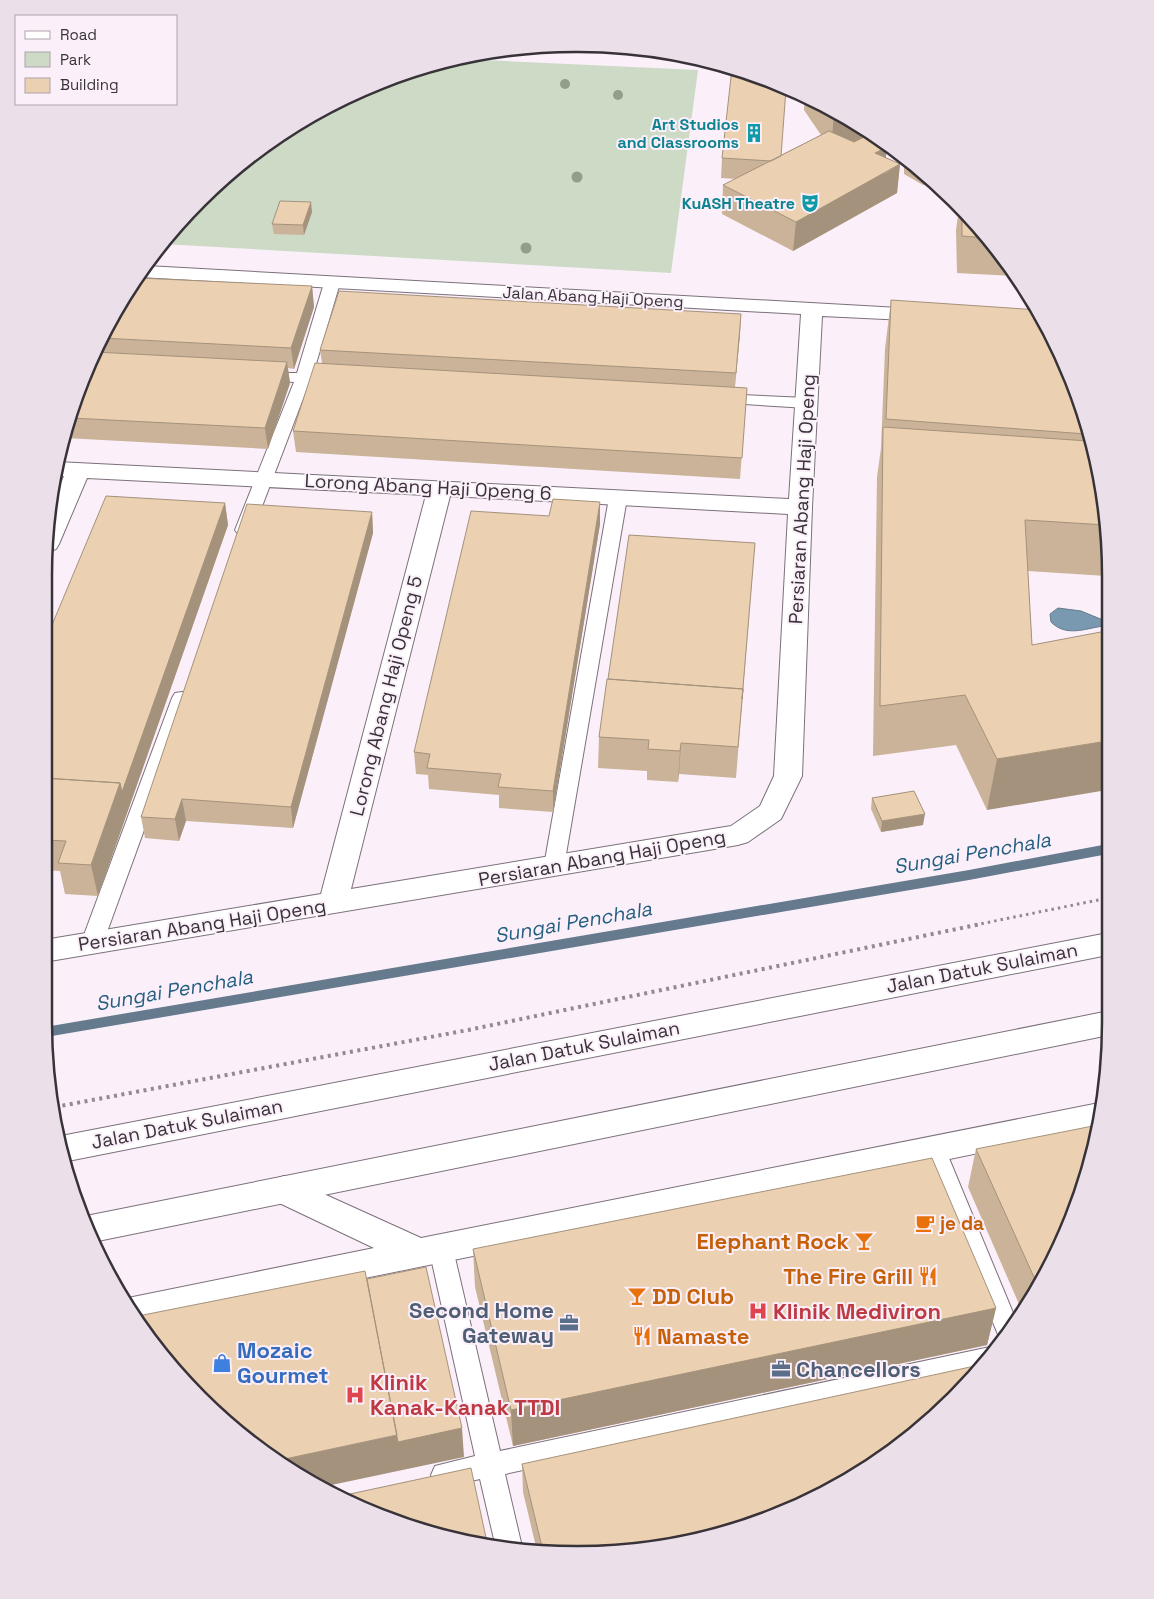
<svg xmlns="http://www.w3.org/2000/svg" width="1154" height="1599" font-family="'Space Grotesk',sans-serif">
<style>
.green{fill:#ccdac6}
.water{fill:#7899b0;stroke:#657a8c}
.lines{fill:none;stroke-linecap:round;stroke-linejoin:round}
.stream{fill:#657a8c;fill-rule:evenodd}
.lane-casing{stroke:#7b717b;stroke-width:2}
.street-casing{stroke:#7b717b;stroke-width:2}
.secondary-casing{stroke:#7b717b;stroke-width:2}
.path-far1{stroke:#928a92;stroke-width:3;stroke-dasharray:2.5 4;stroke-linecap:butt}
.path{stroke:#928a92;stroke-width:4;stroke-dasharray:3 4.5;stroke-linecap:butt}
.lane{fill:#fff;fill-rule:evenodd}
.street{fill:#fff;fill-rule:evenodd}
.secondary{fill:#fff;fill-rule:evenodd}
.tree{fill:#929e89}
.wall{fill:#cab398}
.shaded-wall{fill:#a4927c}
.building{fill:#ebd0b1;stroke:#a4927c}
.labels{text-anchor:middle;dominant-baseline:central;stroke-width:4;stroke-linejoin:round;paint-order:stroke}
.far-culture-label{font-size:16px;font-weight:bold;fill:#0d838f;stroke:#fbeffa;text-anchor:end}
.far-street-label{font-size:16px;fill:#383338;stroke:#fbeffa}
.street-label{font-size:19px;fill:#383338;stroke:#fbeffa}
.food-label{font-size:19px;font-weight:bold;fill:#c56008;stroke:#fbeffa;text-anchor:start}
.water-label{font-size:20px;font-style:italic;fill:#255e80;stroke:#fbeffa}
.near-food-label{font-size:22px;font-weight:bold;fill:#c56008;stroke:#fbeffa;text-anchor:end}
.near-service-label{font-size:22px;font-weight:bold;fill:#4e5e75;stroke:#fbeffa;text-anchor:end}
.near-health-label{font-size:22px;font-weight:bold;fill:#be3a42;stroke:#fbeffa;text-anchor:start}
.near-shop-label{font-size:22px;font-weight:bold;fill:#366cbe;stroke:#fbeffa;text-anchor:start}
.rim{fill:none;stroke:#383338;stroke-width:2.5}
</style>
<rect width="100%" height="100%" fill="#fbeffa"/>
<!-- green -->
<path class="green" d="M461,59L698,70L671,273L163,244L176,226L226,176L311,115L406,72Z"/>
<!-- water -->
<path class="water" d="M1058,608L1081,611L1103,620V626C1084,629 1066,637 1051,622L1050,614Z"/>
<g class="lines">
<!-- stream -->
<path class="stream" d="M1108,844V854L969,880L46,1037L45,1027L969,870Z"/>
<!-- lane casing -->
<g class="lane-casing">
<path id="lane" d="M332,278L337,280L340,283L313,374L344,377L346,380L344,383H309L253,530L250,534L244,535L238,534L235,530L294,382L256,379L254,376L256,373H297L324,283L327,280Z
M719,394L807,398L813,400L815,403L813,406L807,408L713,402L711,399L713,396Z
M618,493L624,494L627,498L564,866L561,871L554,874L547,871L544,866L609,498L612,494Z
M182,692L189,693L192,698L103,943L100,949L92,951L84,949L81,943L172,698L175,693Z
M934,1141L942,1144L946,1151L1016,1320L1004,1341L1000,1340L997,1332L922,1151L926,1144Z
M441,1239L450,1242L453,1249L500,1451L990,1347L997,1350L976,1372L505,1474L523,1551L496,1548L480,1479L444,1487L435,1484L431,1475L435,1466L475,1456L429,1249L432,1242Z"/>
</g>
<!-- street casing -->
<g class="street-casing">
<path id="street" d="M147,266L935,310L938,315L935,320L927,321L822,316L812,507L802,776L781,819L748,842L738,845L44,962V940L321,894L426,495L87,478L59,544L56,549L47,552L51,508L64,476H54L57,462L789,499L801,314L139,277ZM450,496L788,514L774,776L760,806L731,826L351,889Z
M1099,1103L1101,1104L1097,1129L139,1324L123,1299L374,1248L273,1200L268,1190L273,1180L284,1176L421,1238Z"/>
</g>
<!-- secondary casing -->
<g class="secondary-casing">
<path id="secondary" d="M1108,933V955L63,1162L62,1160L59,1137L61,1136Z
M1109,1011V1035L93,1242L81,1217Z"/>
</g>
<!-- path-far1 -->
<path class="path-far1" d="M975,925L1108,898"/>
<!-- path -->
<path class="path" d="M55,1107L468,1030L981,924"/>
<!-- lane -->
<use href="#lane" class="lane"/>
<!-- street -->
<use href="#street" class="street"/>
<!-- secondary -->
<use href="#secondary" class="secondary"/>
</g>
<!-- trees -->
<g class="tree">
<circle cx="565" cy="84" r="5"/>
<circle cx="618" cy="95" r="5"/>
<circle cx="577" cy="177" r="5.5"/>
<circle cx="526" cy="248" r="5.5"/>
</g>
<!-- wall -->
<path class="wall" d="M612,45L662,53V54L522,48Z
M805,96L813,99L875,137L874,141L887,147L885,157L900,164L897,193L793,251L722,214L723,185L736,179L721,178L722,158L781,155L821,135L804,110Z
M904,157L905,158L935,186L923,185L904,174Z
M959,208L978,226L1014,276L957,273L956,230Z
M312,212L304,235L274,234L272,224Z
M312,286L314,307L294,369L288,368L290,383L268,449L65,438L84,373L115,310Z
M891,300L1070,373L1106,507V576L1028,571L1032,645L987,810L956,745L873,756L877,477L881,448L885,349Z
M740,334L735,387L747,388L740,479L296,452L293,431L322,363L320,350Z
M600,502V524L553,812L499,808V795L429,789L428,775L416,774L414,752L549,516Z
M225,503L228,525L98,896L65,894L60,871L44,870V644Z
M372,512L373,533L293,828L186,821L179,841L145,838L141,817Z
M755,543L736,778L679,774L678,782L647,780V771L598,768L599,737L608,679Z
M872,798L923,825L881,832L871,809Z
M976,1149L1055,1258L1022,1311L968,1187Z
M473,1249L996,1308L987,1345L513,1446L475,1287Z
M522,1464L646,1551H537L523,1492Z"/>
<!-- shaded-wall -->
<path class="shaded-wall" d="M837,113L875,137L874,144L831,149L834,114Z
M887,147L884,174L900,164L897,193L793,251L796,222L875,153Z
M311,202L312,212L304,235L303,225Z
M312,286L314,307L294,369L291,348Z
M741,314L740,334L734,394L736,373Z
M287,362L290,383L268,449L265,428Z
M600,502V524L553,812V791Z
M225,503L228,525L98,896L91,865L120,783Z
M372,512L373,533L293,828L291,807Z
M1107,741V790L987,810L997,759Z
M681,743L679,774L678,782L680,751Z
M182,799L186,821L179,841L175,819Z
M925,814L923,825L881,832L882,821Z
M996,1308L987,1345L513,1446L511,1410Z
M462,1428L464,1457L322,1487L280,1460L397,1435Z"/>
<!-- building -->
<path class="building" d="M732,68L786,89L781,156L771,161L722,158Z
M829,131L854,142L864,137L887,147L875,153L900,164L796,222L723,185Z
M280,201L311,202L303,225L272,224Z
M962,210L978,226L987,238L962,236Z
M139,278L312,286L291,348L102,338L115,310Z
M339,291L741,314L736,373L320,350Z
M891,300L1039,310L1070,373L1086,434L886,419Z
M95,352L287,362L265,428L71,418L84,373Z
M315,363L747,388L742,458L293,431Z
M883,427L1088,441L1106,507V525L1025,520L1032,645L1106,631L1107,741L997,759L965,695L880,706Z
M106,496L225,503L122,792L120,783L44,778V644Z
M553,499L600,502L553,791L498,787L501,774L427,768L430,754L414,752L471,511L549,516Z
M247,504L372,512L291,807L182,799L175,819L141,817Z
M629,535L755,543L742,699L743,689L608,679Z
M607,679L743,689L738,747L681,743L680,751L648,749L649,740L599,737Z
M44,778L120,783L91,865L58,863L66,841L44,840Z
M914,791L925,814L882,821L872,798Z
M1098,1125L1092,1160L1055,1258L1038,1286L976,1149Z
M932,1158L996,1308L511,1410L473,1249Z
M426,1267L462,1428L398,1442L367,1279Z
M365,1271L397,1435L280,1460L225,1423L133,1317Z
M984,1364L928,1423L873,1466L781,1515L646,1551H543L522,1464Z
M471,1468L488,1547L439,1537L341,1500L336,1497Z"/>
<!-- icons -->
<defs>
<g id="building-bare" transform="scale(1.5)"><path d="M-4-6H4V6H1V3H-1V6H-4ZM-2.5-4.3h1.7v1.8h-1.7ZM.8-4.3h1.7v1.8H.8ZM-2.5-1h1.7V.8h-1.7ZM.8-1h1.7V.8H.8Z" fill="#0f9aa8" stroke="#fbeffa" stroke-width="2.5" paint-order="stroke"/></g>
<g id="theatre-bare" transform="scale(1.5)"><path d="M-5-5.5Q0-4 5-5.5V0Q5 5 0 6Q-5 5-5 0ZM-3.3-2.5H-1v1.5H-3.3ZM1-2.5H3.3v1.5H1ZM-2.8 1Q0 5.5 2.8 1Z" fill="#0f9aa8" stroke="#fbeffa" stroke-width="2.5" paint-order="stroke"/></g>
<g id="cafe-bare" transform="scale(1.5)"><path d="M-5.5-4.5H6V0H3Q3 3.5 0 3.5H-2.5Q-5.5 3.5-5.5 0ZM3-3.2v2h1.7v-2ZM-6 4.5H4V6H-6Z" fill="#e8710a" stroke="#fbeffa" stroke-width="2.5" paint-order="stroke"/></g>
<g id="bar-bare" transform="scale(1.5)"><path d="M-6-5H6L.8 .8V4.5H3.5V6h-7V4.5H-.8V.8Z" fill="#e8710a" stroke="#fbeffa" stroke-width="2.5" paint-order="stroke"/></g>
<g id="restaurant-bare" transform="scale(1.5)"><path d="M-5-6h1v4h1v-4h1v4h1v-4h1v5L-1.5 .5V6h-2V.5L-5-1ZM5-6V6H3V1.5H1.5Q1.5-4 5-6Z" fill="#e8710a" stroke="#fbeffa" stroke-width="2.5" paint-order="stroke"/></g>
<g id="hospital-bare" transform="scale(1.5)"><path d="M-5-5h3v3.5h4V-5h3V5h-3V1.5h-4V5h-3Z" fill="#e0444e" stroke="#fbeffa" stroke-width="2.5" paint-order="stroke"/></g>
<g id="office-bare" transform="scale(1.5)"><path d="M-6-3h4V-5.5h4V-3h4V5H-6ZM-1-4.5V-3h2v-1.5ZM-6 0V1H6V0Z" fill="#5c6f8a" stroke="#fbeffa" stroke-width="2.5" paint-order="stroke"/></g>
<g id="shop-bare" transform="scale(1.5)"><path d="M-5-2.5h2.3a2.7 3.5 0 0 1 5.4 0H5L5.5 6h-11ZM-1.5-2.5h3a1.5 2.3 0 0 0-3 0Z" fill="#3f7fe0" stroke="#fbeffa" stroke-width="2.5" paint-order="stroke"/></g>
</defs>
<g fill-rule="evenodd">
<use href="#building-bare" x="754" y="133"/>
<use href="#theatre-bare" x="810" y="203"/>
<use href="#cafe-bare" x="925" y="1223"/>
<use href="#bar-bare" x="864" y="1241"/>
<use href="#restaurant-bare" x="928" y="1276"/>
<use href="#bar-bare" x="637" y="1296"/>
<use href="#hospital-bare" x="758" y="1311"/>
<use href="#office-bare" x="569" y="1323"/>
<use href="#restaurant-bare" x="642" y="1336"/>
<use href="#shop-bare" x="222" y="1363"/>
<use href="#office-bare" x="781" y="1369"/>
<use href="#hospital-bare" x="355" y="1395"/>
</g>
<g class="labels">
<!-- far-culture labels -->
<g class="far-culture-label">
<text x="739" y="124">Art Studios<tspan x="739" dy="18">and Classrooms</tspan></text>
<text x="795" y="203">KuASH Theatre</text>
</g>
<!-- far-street labels -->
<g class="far-street-label">
<text transform="translate(593 297) rotate(3)">Jalan Abang Haji Openg</text>
</g>
<!-- street labels -->
<g class="street-label">
<text transform="translate(428 487) rotate(3)">Lorong Abang Haji Openg 6</text>
<text transform="translate(802 499) rotate(-87)">Persiaran Abang Haji Openg</text>
<text transform="translate(386 696) rotate(-76)">Lorong Abang Haji Openg 5</text>
<text transform="translate(602 858) rotate(-10)">Persiaran Abang Haji Openg</text>
<text transform="translate(202 925) rotate(-9)">Persiaran Abang Haji Openg</text>
<text transform="translate(982 968) rotate(-11)">Jalan Datuk Sulaiman</text>
<text transform="translate(584 1046) rotate(-11)">Jalan Datuk Sulaiman</text>
<text transform="translate(187 1124) rotate(-11)">Jalan Datuk Sulaiman</text>
</g>
<!-- food labels -->
<g class="food-label">
<text x="940" y="1223">je da</text>
</g>
<!-- water labels -->
<g class="water-label">
<text transform="translate(972 853) rotate(-10)">Sungai Penchala</text>
<text transform="translate(573 922) rotate(-10)">Sungai Penchala</text>
<text transform="translate(174 990) rotate(-10)">Sungai Penchala</text>
</g>
<!-- near-food labels -->
<g class="near-food-label">
<text x="849" y="1241">Elephant Rock</text>
<text x="913" y="1276">The Fire Grill</text>
<text x="652" y="1296" text-anchor="start">DD Club</text>
<text x="657" y="1336" text-anchor="start">Namaste</text>
</g>
<!-- near-service labels -->
<g class="near-service-label">
<text x="554" y="1310">Second Home<tspan x="554" dy="25">Gateway</tspan></text>
<text x="796" y="1369" text-anchor="start">Chancellors</text>
</g>
<!-- near-health labels -->
<g class="near-health-label">
<text x="773" y="1311">Klinik Mediviron</text>
<text x="370" y="1382">Klinik<tspan x="370" dy="25">Kanak-Kanak TTDI</tspan></text>
</g>
<!-- near-shop labels -->
<g class="near-shop-label">
<text x="237" y="1350">Mozaic<tspan x="237" dy="25">Gourmet</tspan></text>
</g>
</g>
<!-- crop -->
<path d="M0 0H1154V1599H0ZM576 52H578A524 524 0 0 1 1102 576V1022A524 524 0 0 1 578 1546H576A524 524 0 0 1 52 1022V576A524 524 0 0 1 576 52Z" fill="#ebe0ea" fill-rule="evenodd"/>
<path class="rim" d="M576 52H578A524 524 0 0 1 1102 576V1022A524 524 0 0 1 578 1546H576A524 524 0 0 1 52 1022V576A524 524 0 0 1 576 52Z"/>
<!-- legend -->
<rect x="15" y="15" width="162" height="90" fill="#fbeffa" stroke="#ada4ac"/>
<rect x="25" y="31" width="25" height="8" fill="#ffffff" stroke="#ada4ac"/>
<text x="60" y="40" font-size="15" fill="#383338">Road</text>
<rect x="25" y="52" width="25" height="15" fill="#ccdac6" stroke="#ada4ac"/>
<text x="60" y="65" font-size="15" fill="#383338">Park</text>
<rect x="25" y="78" width="25" height="15" fill="#ebd0b1" stroke="#ada4ac"/>
<text x="60" y="90" font-size="15" fill="#383338">Building</text>
</svg>
